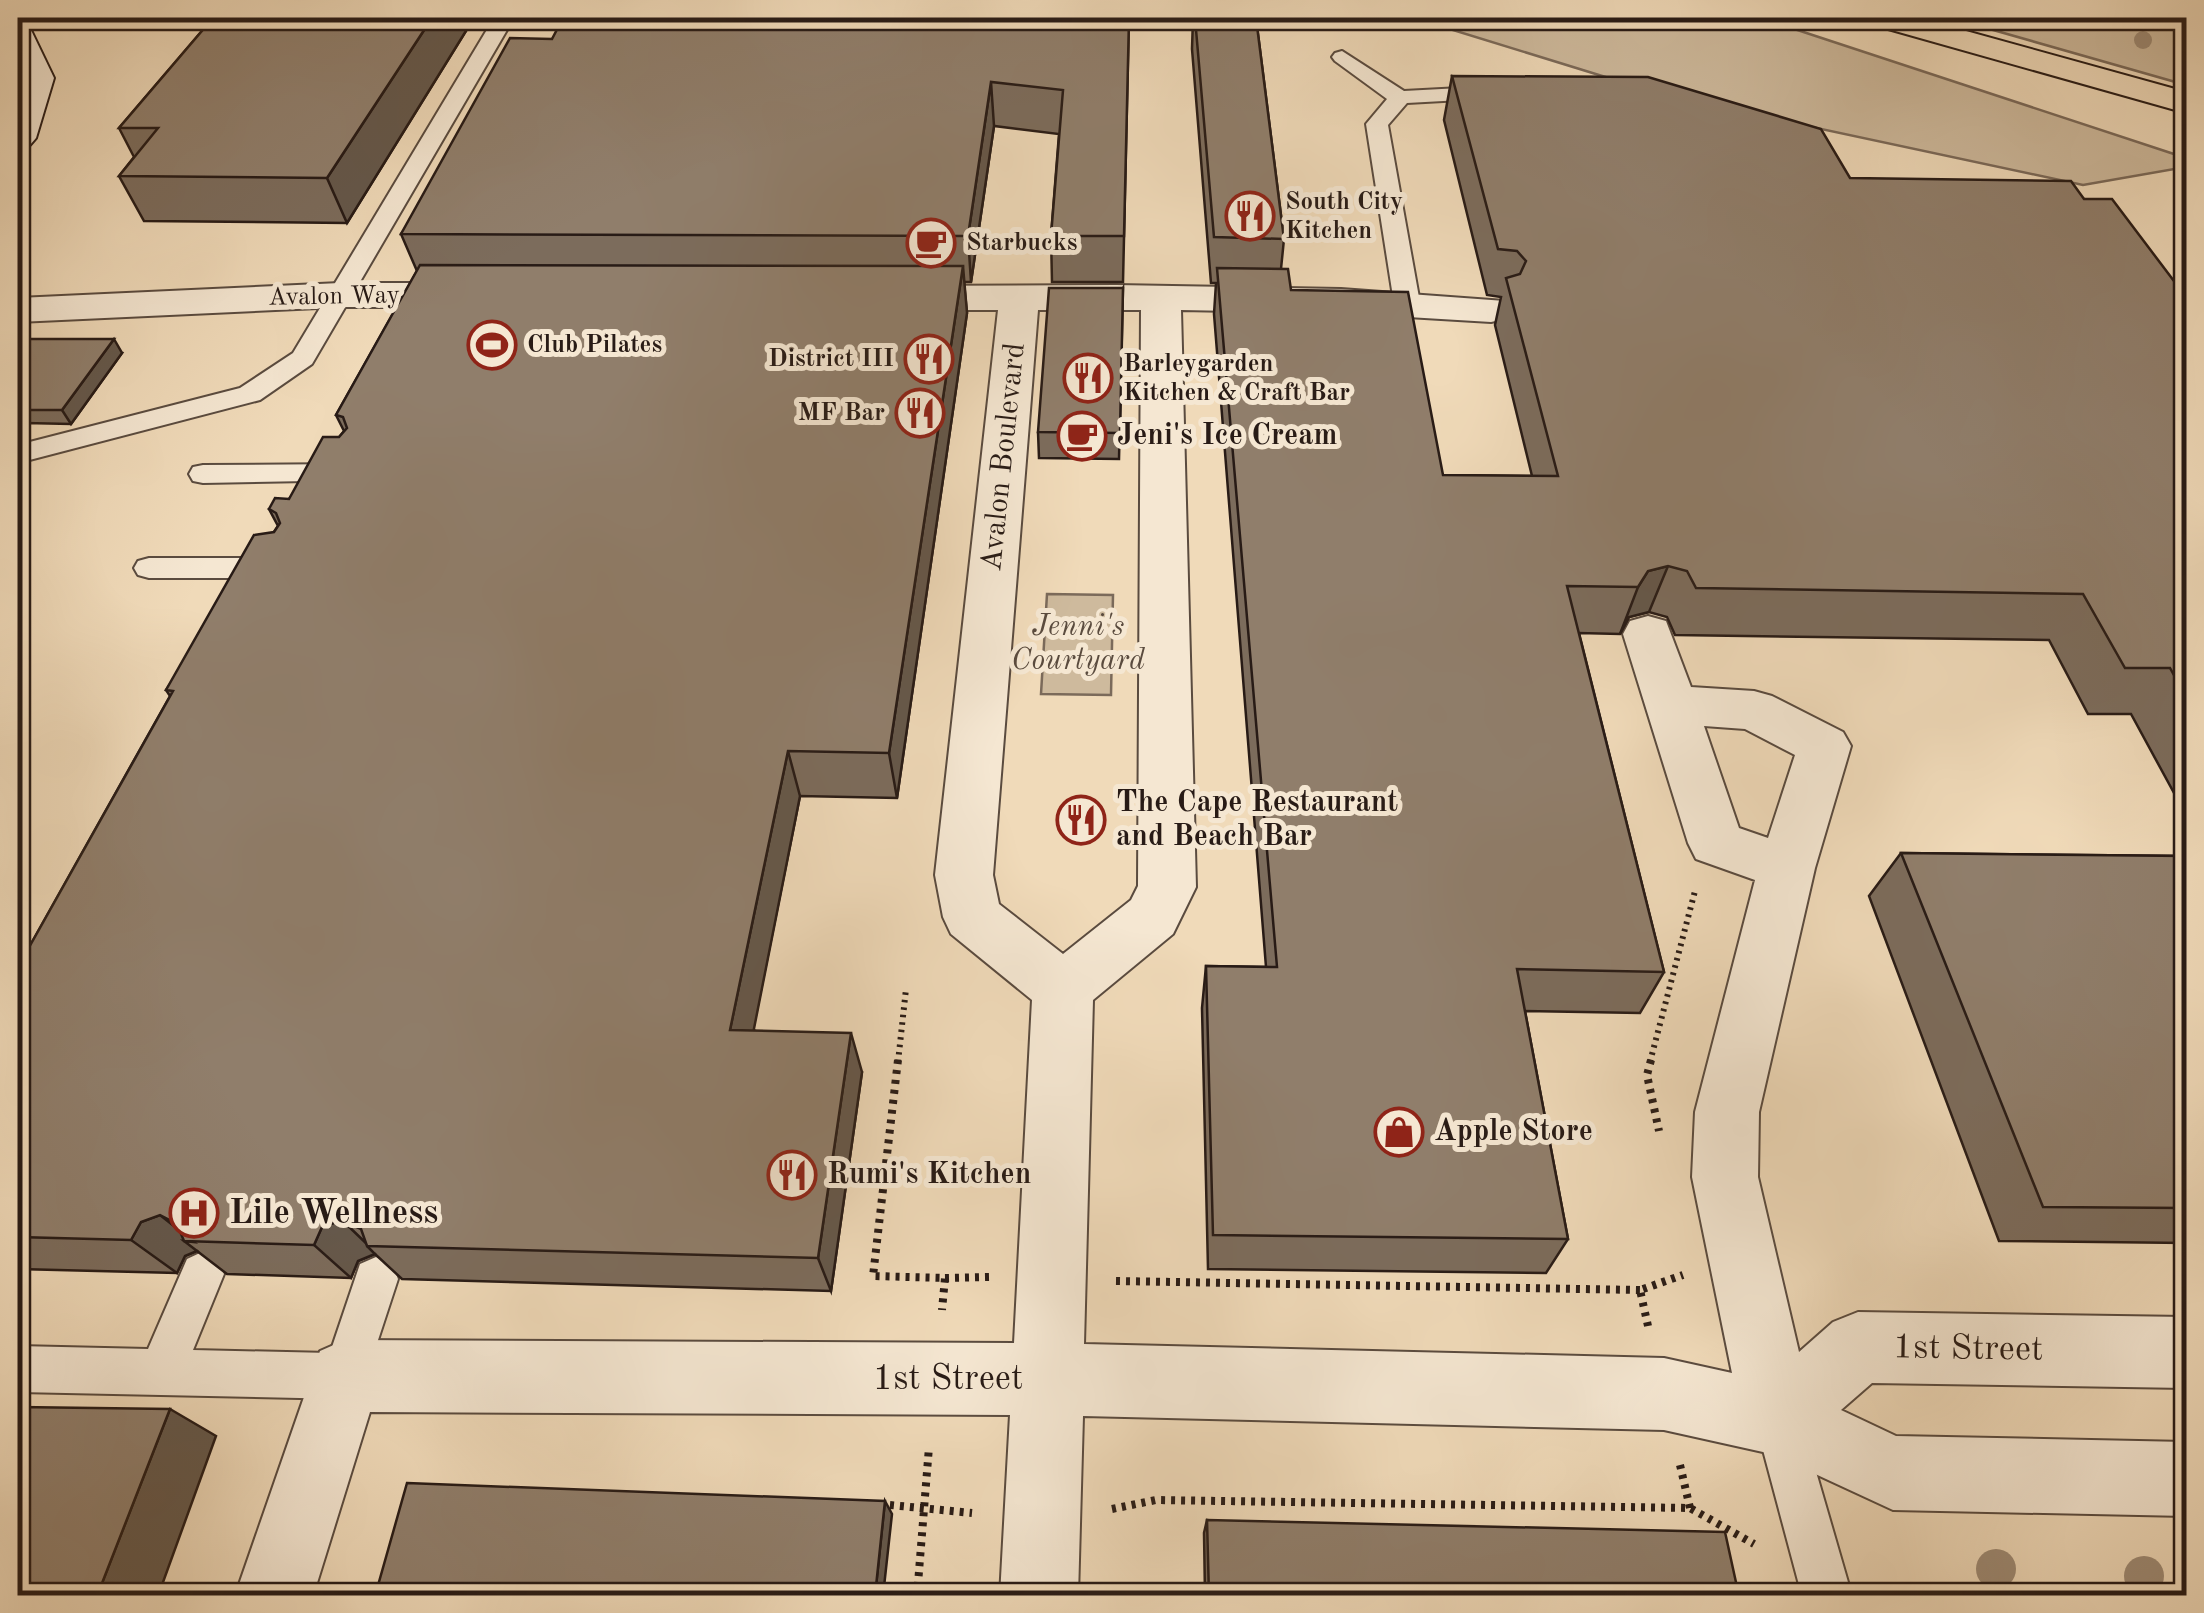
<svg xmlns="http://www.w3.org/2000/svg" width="2204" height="1613" font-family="'Old Standard TT',serif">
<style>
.green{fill:#ceba9d;stroke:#7b6a5a;stroke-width:2.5}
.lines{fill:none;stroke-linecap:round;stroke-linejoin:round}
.lane-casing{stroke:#5a4b3f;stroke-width:4}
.street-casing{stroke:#5a4b3f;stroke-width:4}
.secondary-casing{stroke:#281b16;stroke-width:4}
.highway-casing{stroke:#281b16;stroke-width:4}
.path-far1{stroke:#281b16;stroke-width:6;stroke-dasharray:2.5 5;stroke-linecap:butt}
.path{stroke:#281b16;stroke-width:8;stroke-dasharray:4 6;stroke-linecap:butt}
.lane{fill:#f5e7d2;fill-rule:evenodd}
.street{fill:#f5e7d2;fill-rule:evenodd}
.secondary{fill:#f5e7d2;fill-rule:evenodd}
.highway{fill:#f0dab9;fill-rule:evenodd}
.tree{fill:#9e8b75}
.wall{fill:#7c6c5c;stroke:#281b16;stroke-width:2.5}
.shaded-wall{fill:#65584b;stroke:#281b16;stroke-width:2.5}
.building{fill:#907e6b;stroke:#281b16;stroke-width:2.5}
.labels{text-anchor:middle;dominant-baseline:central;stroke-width:10;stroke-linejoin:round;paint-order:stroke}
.far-poi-label{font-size:25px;font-weight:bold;fill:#281b16;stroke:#f5e7d2;text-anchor:start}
.far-street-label{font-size:25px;fill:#281b16;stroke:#f5e7d2}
.poi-label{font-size:30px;font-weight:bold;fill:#281b16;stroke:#f5e7d2;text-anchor:start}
.street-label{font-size:30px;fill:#281b16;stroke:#f5e7d2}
.park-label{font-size:30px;font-style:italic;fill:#5a4b3e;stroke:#f5e7d2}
.near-poi-label{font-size:35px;font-weight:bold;fill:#281b16;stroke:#f5e7d2;text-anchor:start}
.near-street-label{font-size:35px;fill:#281b16;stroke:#f5e7d2}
</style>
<rect width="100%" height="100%" fill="#f0dab9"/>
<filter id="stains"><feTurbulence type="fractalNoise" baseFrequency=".002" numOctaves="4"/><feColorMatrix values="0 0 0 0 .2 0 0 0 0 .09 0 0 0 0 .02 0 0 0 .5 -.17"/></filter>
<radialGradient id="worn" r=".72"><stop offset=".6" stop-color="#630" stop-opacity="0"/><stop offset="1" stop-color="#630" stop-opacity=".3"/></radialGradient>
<!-- green -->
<path class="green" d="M1414,18H1761L2186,158V167L2083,185L1667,96Z
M1951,18H2186V85Z
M1047,594L1113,595L1111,695L1041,694Z"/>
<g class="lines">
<!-- lane casing -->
<g class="lane-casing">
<path id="lane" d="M494,18H514L312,364L260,400L18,463V445L240,388L293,353Z
M1342,51L1404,91L1498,86L1509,92L1498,98L1407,103L1388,125L1420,303L1416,308L1407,311L1394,303L1366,124L1387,99L1335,61L1332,57L1335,53Z
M352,464L362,466L366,473L362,480L203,483L193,481L189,474L193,467L203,465Z
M149,558H283L294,561L298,568L294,575L283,578H149L138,575L134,568L138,561Z
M202,1252L217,1259L224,1274L193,1350L330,1353L360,1264L376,1257L392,1264L398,1279L361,1392L345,1399L18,1392V1346L148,1349L187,1259Z
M1778,1397L1794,1404L1801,1420L1852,1596H1802L1755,1420L1762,1404Z"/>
</g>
<!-- street casing -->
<g class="street-casing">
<path id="street" d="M340,283H479L493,287L499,295L493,303L479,307H340L18,322V298Z
M1116,285L1341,289L1505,301L1511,310L1505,319L1491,322L1341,313L1181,310L1196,887L1173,934L1093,1000L1084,1344L1664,1358L1732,1373L1692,1177L1695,1112L1755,880L1696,859L1688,843L1623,634L1630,621L1648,616L1666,621L1691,687L1754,691L1772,696L1843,732L1851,746L1815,868L1759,1112L1758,1177L1799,1352L1833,1322L1858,1312L2186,1317V1388L1872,1383L1841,1410L1896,1436L2186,1442V1516L1893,1510L1772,1454L1664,1430L1083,1416L1078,1596H1000L1010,1415L370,1412L313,1596H235L320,1351L345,1340L1014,1343L1032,1000L951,934L943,917L935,875L998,310H890L876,306L870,298L876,290L890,286ZM1038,310H1141L1138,886L1131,900L1063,954L999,904L993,875ZM1704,726L1745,729L1795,755L1768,838L1739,828Z"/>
</g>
<!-- secondary casing -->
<g class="secondary-casing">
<path id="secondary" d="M18,23L29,26L54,78L36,138L30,145L18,149Z"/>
</g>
<!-- highway casing -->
<g class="highway-casing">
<path id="highway" d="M1869,18H1919L2186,92V113L1874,25Z"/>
</g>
<!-- path-far1 -->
<path class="path-far1" d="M898,1062L906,989
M1650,1062L1695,891"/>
<!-- path -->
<path class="path" d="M898,1060L873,1276L945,1278L942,1310
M1651,1060L1647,1075L1659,1131
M945,1278L989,1277
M1116,1281L1640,1290
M1648,1326L1640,1290L1683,1275
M1680,1465L1690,1508
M880,1504L972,1513
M1112,1509L1156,1500L1690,1508L1754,1544
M917,1596L929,1447"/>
<!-- lane -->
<use href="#lane" class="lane"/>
<!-- street -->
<use href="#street" class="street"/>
<!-- secondary -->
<use href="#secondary" class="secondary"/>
<!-- highway -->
<use href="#highway" class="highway"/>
</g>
<!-- trees -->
<g class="tree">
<circle cx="2143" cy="40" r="9"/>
<circle cx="1996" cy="1569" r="20"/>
<circle cx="2144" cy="1576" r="20"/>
</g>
<!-- wall -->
<path class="wall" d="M213,18H474L347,223L144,221L119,176L134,157L119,128Z
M1129,18L1123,282H1052L1051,236L1059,134L994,126L971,282H964L967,313L897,798L800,796L753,1030L862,1072L831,1291L402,1279L375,1254L358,1261L351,1278L227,1274L197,1251L185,1256L177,1273L18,1269V967L170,696L166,690L278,526L269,509L289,499L344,431L336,415L417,271L401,234L552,39Z
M1193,18H1256L1284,239L1281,269L1291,290L1443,475L1532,476L1495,325L1501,297L1487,295L1444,120L1452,76L1850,178L2084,199L2186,297V815L2131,714H2088L2049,640L1675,635L1667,617L1649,612L1629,617L1620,634L1579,633L1664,972L1640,1013L1525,1011L1568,1239L1546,1273L1208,1269L1202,1008L1206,966L1266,967L1214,314L1216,283H1211L1192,49Z
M1123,288L1119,459L1039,458L1038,432Z
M18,339L122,353L71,424L25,423L18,433Z
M1901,853L2186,856V1243L1999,1241L1869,896Z
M1207,1520L1739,1596H1205L1204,1533Z"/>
<!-- shaded-wall -->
<path class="shaded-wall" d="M432,18H474L347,223L327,178Z
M991,82L994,126L971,282L968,236Z
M963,266L967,313L897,798L889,753Z
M114,339L122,353L71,424L62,410Z
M18,413L25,423L18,433Z
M1668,566L1649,612L1629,617L1620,634L1638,587L1648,571Z
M788,751L800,796L746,1069L730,1030Z
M851,1033L862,1072L831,1291L818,1258Z
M160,1215L194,1242L184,1241L197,1251L185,1256L177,1273L131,1240L141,1222Z
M342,1220L370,1247L367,1246L375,1254L358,1261L351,1278L314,1245L322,1227Z
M170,1409L216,1436L158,1596H97Z
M885,1501L892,1514L883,1596H875Z"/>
<!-- building -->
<path class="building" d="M213,18H432L327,178L119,176L158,128H119Z
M563,18H1129L1124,236H1051L1063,90L991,82L968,236L401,234L510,38L552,39Z
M1195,18H1256L1284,239L1214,237Z
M1452,76L1648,77L1821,129L1850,178L2071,181L2084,199H2112L2186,297V697L2170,668H2125L2083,594L1696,588L1687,571L1668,566L1648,571L1638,587L1567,586L1664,972L1517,969L1568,1239L1213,1235L1206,966L1277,967L1217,268L1288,269L1291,290L1408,292L1443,475L1558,476L1506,278L1520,274L1526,261L1517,251L1498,249Z
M420,265L963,266L889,753L788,751L730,1030L851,1033L818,1258L367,1246L361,1229L342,1220L322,1227L314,1245L184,1241L177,1224L160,1215L141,1222L131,1240L18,1237V967L173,691L166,690L254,535L274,532L280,523L276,513L269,509L275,498L289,499L323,437H339L347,428L343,417L336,415Z
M1049,288H1123L1120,433L1038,432Z
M18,339H114L62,410H18Z
M1901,853L2186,856V1208L2043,1207Z
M18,1407L170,1409L97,1596H18Z
M407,1483L885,1501L875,1596H375Z
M1207,1520L1725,1532L1739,1596H1209Z"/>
<!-- icons -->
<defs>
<g id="restaurant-ring" transform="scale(2.5)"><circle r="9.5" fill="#f5e7d2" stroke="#8f2418" stroke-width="1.5"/><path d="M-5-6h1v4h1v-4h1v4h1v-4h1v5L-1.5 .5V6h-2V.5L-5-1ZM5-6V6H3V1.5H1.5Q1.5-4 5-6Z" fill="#8f2418"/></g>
<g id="cafe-ring" transform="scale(2.5)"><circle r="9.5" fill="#f5e7d2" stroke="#8f2418" stroke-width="1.5"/><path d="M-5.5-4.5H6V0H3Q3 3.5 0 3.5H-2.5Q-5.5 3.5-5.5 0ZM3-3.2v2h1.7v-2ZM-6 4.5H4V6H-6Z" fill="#8f2418"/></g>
<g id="stadium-ring" transform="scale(2.5)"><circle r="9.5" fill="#f5e7d2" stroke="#8f2418" stroke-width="1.5"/><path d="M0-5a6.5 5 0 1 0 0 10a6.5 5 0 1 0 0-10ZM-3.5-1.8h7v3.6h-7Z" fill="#8f2418"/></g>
<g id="shop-ring" transform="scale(2.5)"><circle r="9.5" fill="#f5e7d2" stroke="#8f2418" stroke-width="1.5"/><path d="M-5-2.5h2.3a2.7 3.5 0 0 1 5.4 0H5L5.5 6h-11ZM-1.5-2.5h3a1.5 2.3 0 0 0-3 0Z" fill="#8f2418"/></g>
<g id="hospital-ring" transform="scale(2.5)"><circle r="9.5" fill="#f5e7d2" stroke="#8f2418" stroke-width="1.5"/><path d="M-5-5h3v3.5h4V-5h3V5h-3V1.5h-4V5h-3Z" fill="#8f2418"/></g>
</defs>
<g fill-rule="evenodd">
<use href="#restaurant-ring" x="1250" y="216"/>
<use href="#cafe-ring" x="931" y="243"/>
<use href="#stadium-ring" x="492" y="345"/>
<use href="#restaurant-ring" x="929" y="359"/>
<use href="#restaurant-ring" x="1088" y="378"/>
<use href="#restaurant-ring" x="920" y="413"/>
<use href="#cafe-ring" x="1082" y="436"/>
<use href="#restaurant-ring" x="1081" y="820"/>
<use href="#shop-ring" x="1399" y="1132"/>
<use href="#restaurant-ring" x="792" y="1175"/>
<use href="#hospital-ring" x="194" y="1213"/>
</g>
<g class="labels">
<!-- far-poi labels -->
<g class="far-poi-label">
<text x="1285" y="202">South City<tspan x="1285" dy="29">Kitchen</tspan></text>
<text x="966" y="243">Starbucks</text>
<text x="527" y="345">Club Pilates</text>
<text x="894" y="359" text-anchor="end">District III</text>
<text x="1123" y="364">Barleygarden<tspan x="1123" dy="29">Kitchen &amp; Craft Bar</tspan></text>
<text x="885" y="413" text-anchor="end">MF Bar</text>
</g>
<!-- far-street labels -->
<g class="far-street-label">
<text transform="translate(334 297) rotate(-1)">Avalon Way</text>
</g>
<!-- poi labels -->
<g class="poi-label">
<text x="1117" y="436">Jeni's Ice Cream</text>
<text x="1116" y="803">The Cape Restaurant<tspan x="1116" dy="34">and Beach Bar</tspan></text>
<text x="1434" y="1132">Apple Store</text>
<text x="827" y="1175">Rumi's Kitchen</text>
</g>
<!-- street labels -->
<g class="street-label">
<text transform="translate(1004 457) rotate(-84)">Avalon Boulevard</text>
</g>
<!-- park labels -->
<g class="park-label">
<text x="1078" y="627">Jenni's<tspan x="1078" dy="34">Courtyard</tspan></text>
</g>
<!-- near-poi labels -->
<g class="near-poi-label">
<text x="229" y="1213">Lile Wellness</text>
</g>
<!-- near-street labels -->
<g class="near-street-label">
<text transform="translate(1968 1349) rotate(1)">1st Street</text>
<text x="948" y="1379">1st Street</text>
</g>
</g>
<!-- margin -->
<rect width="2204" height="1613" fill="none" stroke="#f0dab9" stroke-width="60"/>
<rect x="20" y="20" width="2164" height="1573" fill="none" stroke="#281b16" stroke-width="5"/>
<rect x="30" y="30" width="2144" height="1553" fill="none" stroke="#281b16" stroke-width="2.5"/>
<rect width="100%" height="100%" filter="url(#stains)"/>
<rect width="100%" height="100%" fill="url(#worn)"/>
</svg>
